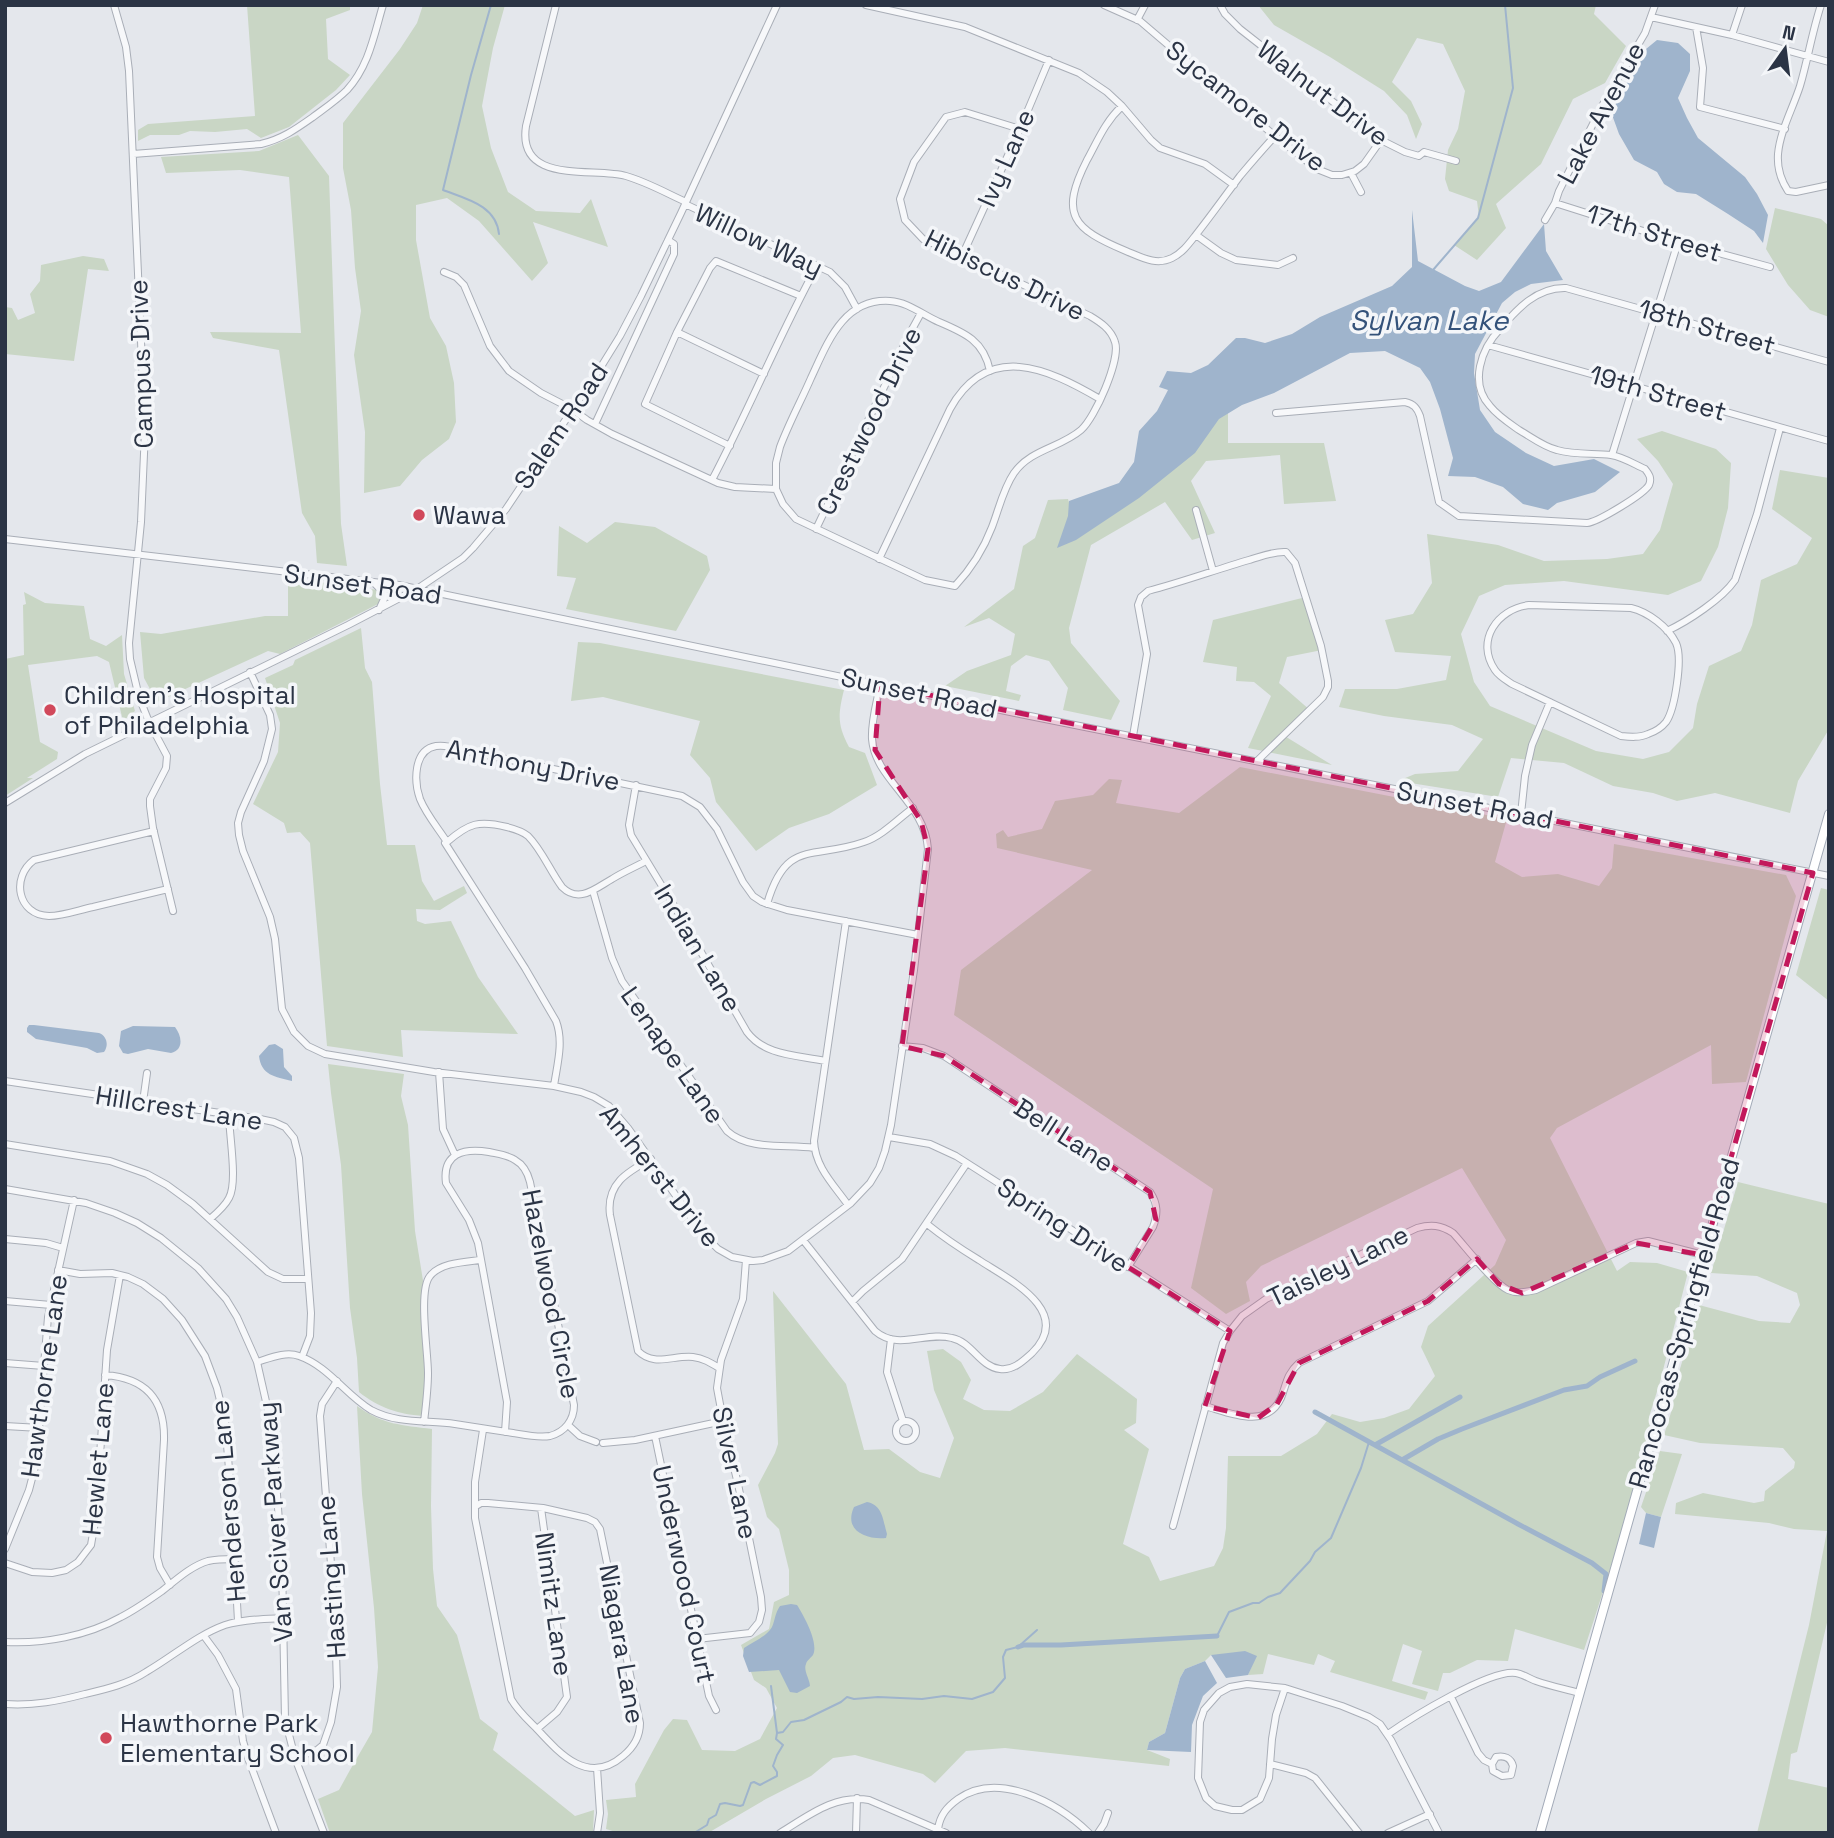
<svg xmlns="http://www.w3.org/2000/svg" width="1834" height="1838" font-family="'Space Grotesk',sans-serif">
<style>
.green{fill:#c9d6c5}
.water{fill:#9fb4cc}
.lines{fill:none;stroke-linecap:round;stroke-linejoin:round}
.stream{stroke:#9fb4cc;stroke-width:2}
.canal{stroke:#9fb4cc;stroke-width:5}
.minor-casing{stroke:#a9aeb7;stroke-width:8}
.major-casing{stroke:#a3abb8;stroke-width:10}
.minor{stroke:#f7f8fa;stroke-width:6}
.major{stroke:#fff;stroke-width:8}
.marked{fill:#c2185b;fill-opacity:0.2;stroke:#c2185b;stroke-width:5;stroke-dasharray:14 9;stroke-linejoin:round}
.poi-dot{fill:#d1495b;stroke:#f4f6f9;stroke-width:2.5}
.labels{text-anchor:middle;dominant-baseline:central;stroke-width:7;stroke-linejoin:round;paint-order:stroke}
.street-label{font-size:26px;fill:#2b3445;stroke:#f4f6f9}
.poi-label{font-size:26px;fill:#2b3445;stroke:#f4f6f9;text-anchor:start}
.water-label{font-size:28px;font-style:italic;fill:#34527a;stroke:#f4f6f9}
</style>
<rect width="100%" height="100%" fill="#e4e7ec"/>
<!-- green -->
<path class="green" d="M247,5H350V10L326,19L328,59L350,75L336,90L289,127L261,138L247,129L215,132L190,131L179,135H150L138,141V130L148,124L255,116Z
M423,5H505L493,48L482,106L491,148L508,192L536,211L580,213L591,199L608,247L533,222L548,263L532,281L479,221L447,198L416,205V240L430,318L446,346L454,383L456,422L449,439L422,460L400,486L364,493L365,432L354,355L361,311L355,268L351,210L343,168V123L400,49L417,23Z
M1258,5H1596L1594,14L1626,46L1605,83L1573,99L1541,164L1496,204L1506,228L1477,260L1454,245L1479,217L1477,201L1449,191L1445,179L1448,150L1458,129L1465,91L1443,44L1417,38L1392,82L1411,101L1422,124L1416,139L1407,115L1384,91L1330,57L1274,25Z
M298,135L329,176L341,524L347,566L317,563L315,536L302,513L279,350L213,338L210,332L301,333L289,177L240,170L166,173L161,157L259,151Z
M1775,208L1821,219L1829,226V317L1810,310L1788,285L1766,249Z
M83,256L104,259L109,271L88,269L74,361L5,354V307L12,308L18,320L35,313L30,294L40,281L41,265Z
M1228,407V443H1324L1336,501L1284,504L1280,455L1206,461L1191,481L1215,533L1192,540L1165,502L1091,545L1069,628L1071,643L1120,701L1111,720L1063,710L1068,688L1049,661L1026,655L1011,666L1006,691L1021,695L1019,701L945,686L967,671L1011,655L1015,634L989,618L964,627L1014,589L1023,546L1035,538L1048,500L1068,499L1077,530Z
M1662,431L1716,449L1731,463L1728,508L1718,547L1701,581L1668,595L1564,581L1505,585L1479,596L1461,634L1474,682L1490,706L1596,751L1643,759L1669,752L1693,728L1697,704L1709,666L1741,651L1752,625L1761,580L1797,564L1812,538L1772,509L1780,470L1829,478V729L1798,781L1790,813L1715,793L1677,801L1653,793L1613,786L1564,763L1511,758L1498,797L1398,781L1415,774L1458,771L1483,739L1452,725L1384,716L1339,707L1345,689H1397L1446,680L1451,656L1395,652L1385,620L1413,614L1432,583L1427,534L1498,545L1544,561L1607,559L1643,554L1660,530L1673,484L1658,461L1637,439Z
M615,522L655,527L707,556L710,570L676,631L566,609L576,578L557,576L559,526L587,543Z
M288,578L378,590L380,596V603L280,654L268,651L157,702L144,678L140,632L161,634L265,616H288Z
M24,592L45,603L84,606L90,639L106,646L122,635L124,674L135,711L123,721L109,662L97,656L28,665L40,742L58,752L57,759L27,778H33L5,796V659L24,655L23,605L26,604Z
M1306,597L1322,650L1287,657L1279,683L1311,711L1283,735L1332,765L1248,748L1271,696L1254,682L1236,681L1237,667L1203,662L1213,620Z
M361,628L365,668L372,682L380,784L387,845H415L422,881L434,901L464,886L467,893L440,910L416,909L417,921L425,924L451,921L478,977L518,1034L401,1030L403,1057L327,1046L310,843L300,832L287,833L284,823L253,804L278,752L280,723L265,678L293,665L295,660Z
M578,642L600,643L844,690C838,714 837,725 849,747L865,753L877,785L829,814L789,828L756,851L716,802L710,778L690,755L700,721L603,697L571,701Z
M1240,767L1507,819L1495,862L1522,877L1558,874L1599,886L1612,868L1614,844L1786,875L1796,896L1746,1082L1712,1084L1711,1045L1557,1128L1550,1138L1617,1271L1630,1262L1657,1263L1688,1272L1660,1382L1649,1417L1652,1422C1632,1499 1609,1575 1584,1650L1515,1629L1508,1661L1477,1660L1450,1673H1443L1438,1691L1412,1684L1422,1651L1403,1644L1392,1681L1428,1692L1425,1700L1330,1672L1335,1661L1318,1654L1314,1665L1268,1654L1263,1674L1248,1675L1256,1656L1211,1655L1205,1661L1185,1669L1180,1678L1165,1733L1149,1742L1147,1750L1170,1759L1169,1766L1005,1748L966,1751L935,1783L923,1774L855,1755L833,1758L811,1776L766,1799L708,1833H619L606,1829L608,1814L606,1800L636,1797L635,1784L664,1730L673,1719L687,1720L702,1750L735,1751L760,1739L777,1708L766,1688L754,1680L741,1645L769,1629L774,1602L789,1595V1570L779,1529L767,1517L758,1485L775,1453L778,1444L773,1291L846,1384L864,1450L889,1449L920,1472L940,1478L954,1438L934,1390L927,1351L943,1349L961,1362L971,1380L963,1399L984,1410L1010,1411L1043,1392L1077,1354L1137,1399L1136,1423L1124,1430L1149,1449L1123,1544L1149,1557L1160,1581L1214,1566L1223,1548L1226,1528L1228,1456H1281L1317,1434L1332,1414L1360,1422L1384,1418L1409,1409L1435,1376L1421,1347L1428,1326L1495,1265L1506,1240L1462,1168L1261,1266L1246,1282L1250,1301L1226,1314L1191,1288L1213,1189L954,1015L961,970L1092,870L997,848L996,834L1003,830L1008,837L1042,829L1055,801L1093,795L1109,779L1122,780L1116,803L1179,813Z
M1821,888L1829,890V1001L1796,975Z
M328,1064L404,1074L401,1096L408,1125L415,1231L425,1293L428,1364L423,1416C398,1414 379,1408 359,1392L357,1358L350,1308L341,1165L331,1093Z
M1738,1182L1829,1204V1614L1797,1752L1791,1754L1788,1779L1829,1788V1833H1757L1809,1625L1827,1531L1794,1529L1769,1523L1675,1514L1676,1503L1703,1493L1754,1503L1764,1501L1765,1491L1794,1468L1795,1462L1783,1448L1700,1443L1664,1435L1673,1406L1674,1389L1699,1305L1759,1321L1790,1323L1800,1305L1797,1293L1757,1276L1711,1273Z
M357,1406C383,1425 402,1425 432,1429L431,1506L433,1569L437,1606L457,1635L480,1719L498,1733L493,1750L575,1816L594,1810L593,1833H330L318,1799L339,1790L350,1770L372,1732L378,1667L374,1608L362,1494Z
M1660,1451L1682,1454L1661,1517L1646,1513L1641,1507Z"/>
<!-- water -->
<path class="water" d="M1657,40L1678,43L1690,54V71L1678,98L1687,118L1698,138L1745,177L1757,194L1768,215L1763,243L1754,231L1728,214L1696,194L1677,192L1664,184L1657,172L1634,160L1619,134L1611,112L1646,49Z
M1412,210L1418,261L1465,286L1479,291L1501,282L1544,224L1546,251L1563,280L1531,284L1515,292L1502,303L1475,354L1474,373L1480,410L1495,432L1526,453L1554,466L1594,459L1620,472L1595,492L1557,503L1548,510L1523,504L1503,487L1475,477L1448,476L1453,458L1440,409L1430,382L1420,368L1385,351L1350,353L1274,393L1242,405L1219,419L1195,453L1139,498L1076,540L1057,548L1068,516L1069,501L1119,483L1134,462L1139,431L1157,411L1168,390L1159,387L1167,371L1191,373L1208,365L1236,338H1245L1265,343L1292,334L1320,317L1392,286L1412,267Z
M29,1025H34L99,1033C107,1036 109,1045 104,1052L97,1053L87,1048L36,1039L27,1032V1028Z
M133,1026L175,1027C182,1036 184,1050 171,1053L148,1049L128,1054L123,1053L119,1046L121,1031Z
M275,1044L283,1049L284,1067L292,1076V1081C275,1077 261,1075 259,1056L269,1045Z
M867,1502C883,1505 883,1521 887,1534L886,1538C867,1540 843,1531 854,1507Z
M1646,1513L1661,1517L1654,1548L1639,1544Z
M791,1604L797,1605C804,1616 819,1643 813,1655C811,1658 807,1660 806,1664C803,1670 810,1680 810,1686L797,1693L790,1692L779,1670L749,1672L743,1656L744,1648C753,1642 766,1637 772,1627C775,1620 775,1613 780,1606Z
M1245,1651L1257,1656L1248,1675L1226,1678L1211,1655Z
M1205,1661L1217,1683L1203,1696L1192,1725L1191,1752L1147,1750L1149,1742L1165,1733L1180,1678L1185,1669Z"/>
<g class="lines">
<!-- stream -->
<path class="stream" d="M491,5L471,75L443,190C466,199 496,205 499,234
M1433,270L1478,218L1513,88L1505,5
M1217,1636L1229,1612L1253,1603H1259L1268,1597L1280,1593L1310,1561L1315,1552L1331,1538L1361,1468L1369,1442
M777,1733L783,1732L791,1722L804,1720L841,1702L847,1697L854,1699L878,1697L922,1699L944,1696L972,1699L993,1692L1005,1678L1003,1657L1006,1650L1018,1647L1037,1630
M694,1833L707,1825L709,1819L716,1815L720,1804L725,1803L740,1806L743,1805L751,1783L754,1782L760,1785L777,1776V1772L773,1766L777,1755L783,1745L776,1739L777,1733L771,1686"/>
<!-- canal -->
<path class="canal" d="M1315,1412L1518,1524L1592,1563L1606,1574L1604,1591
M1375,1445L1460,1397
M1402,1460L1438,1439L1462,1429L1564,1390L1587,1386L1600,1377L1635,1361
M1018,1647L1024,1645H1061L1217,1636"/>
<!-- minor casing -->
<g class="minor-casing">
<path id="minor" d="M114,5L126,47L129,71L145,431L141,522L129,643L130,659L139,697L149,722L167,756L166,768L150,799V806L153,828L173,911
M556,5L526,126C517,185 592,167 626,176C647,182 666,193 686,202
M866,5L965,27L1079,73L1107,92L1122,106L1151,140L1160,148L1205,164L1234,185
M1104,5L1140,21L1275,136L1317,169L1332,175H1342L1355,171L1364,164L1381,140
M1220,5L1225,14L1240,29L1383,141L1405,152L1419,156L1424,152L1456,161
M1821,5C1812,32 1808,59 1800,86C1793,108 1780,131 1778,154C1777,168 1780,179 1788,191L1796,192L1829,185
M1651,17L1732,35L1829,62
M1137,20L1145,5
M1696,27L1703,68L1700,107L1785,129
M1732,35L1742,5
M1122,106C1105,122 1098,140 1087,160C1059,215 1073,229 1126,251C1141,257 1156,266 1172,258C1182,253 1188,245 1195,236C1210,217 1225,196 1240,176C1251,163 1263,149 1275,136
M133,154L261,144C282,139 296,129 313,117C325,108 337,100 347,90C369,66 374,35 383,5
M1351,173L1361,192
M1555,203L1678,242L1770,267
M685,204L830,272L845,287L857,309
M1545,220L1555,203L1559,191L1602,106L1645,33L1655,5
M1196,235L1221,253L1236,260L1278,265L1293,258
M962,256L1020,129L1049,60
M444,272L456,277L464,285L490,346L509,371L541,393L572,409L587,420L612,434L718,483L735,487L776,489
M677,332L764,374
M1488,345L1829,441
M990,371C984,341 965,333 939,322C923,315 908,302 890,301C843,298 827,344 811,378C801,401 789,423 780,447L776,463V489L783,504L796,519L925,580L955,586C970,570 984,548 992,527C999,509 1003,489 1014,473C1031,449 1060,448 1081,430C1095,418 1121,359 1115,342C1111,329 1100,322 1090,316L962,256L923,239L905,220L900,199L914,162L946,117L965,112L1020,129
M1276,413L1405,402C1414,404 1417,408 1420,416L1439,502L1459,516L1587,523C1598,522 1644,494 1649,485C1652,478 1649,474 1645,469C1634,464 1623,457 1611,455C1593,453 1575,455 1557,450C1544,447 1531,437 1519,430C1509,423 1498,416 1490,406C1469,383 1481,349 1500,329C1517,309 1537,287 1566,288L1829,362
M595,424L674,254V244L668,240
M730,446L645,404L677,332L710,268L716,261L801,296
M1612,455L1678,242
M712,480C749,410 779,335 817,266
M1196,510L1213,571
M816,529L910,333L921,313
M5,539L399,585L1020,714L1829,876
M879,559L950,409C988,341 1047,368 1100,399
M375,584L384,593V599L379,610
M1529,605L1631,608C1648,612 1668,627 1676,643C1683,658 1675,709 1666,722C1662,727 1654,732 1648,734C1640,738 1630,737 1621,736L1512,684C1506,680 1499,676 1495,670C1475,641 1497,609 1529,605Z
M1667,631C1688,621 1722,599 1735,580L1757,514L1780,428
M250,672L270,715L272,729L264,761L241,812L238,823L239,835L243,851L270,917L275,939L282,1009L294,1032L308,1046L325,1054L434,1072L554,1086L581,1092L594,1097L609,1106L628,1128L703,1234L718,1249L732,1257L753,1261L763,1260L788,1251L851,1203L870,1183L879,1168L885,1151L891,1125L914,970L928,849C925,802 875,780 872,739C871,721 877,702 880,685
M1133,736L1147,654L1138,605L1141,597L1148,591C1182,582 1215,570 1249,560C1260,557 1274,551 1286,552L1295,563L1321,646L1328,681V687L1323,697L1257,761
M636,785L629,825L631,835L682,919L747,1032C765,1056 797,1055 825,1061
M5,803L85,754L348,625L417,589L463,558L473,548L506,509L599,370L620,336L641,296L681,213L777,5
M1521,814L1525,776L1532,745L1550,702
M154,831L34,860C11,877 17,915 49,916C63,916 79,910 93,907C118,901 143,895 168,889
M447,842C469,823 479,820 507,827C515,829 522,831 528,836C542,850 550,871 562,887C579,904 596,888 612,879C623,872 635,867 646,861
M593,891L612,958L622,981L727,1131C749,1151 787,1144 814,1148
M767,904C786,838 813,860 864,842C882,836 898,819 913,808
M846,921L814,1141C815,1167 834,1185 848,1205
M902,1046L923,1048L944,1056L1150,1192C1158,1204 1158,1214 1153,1227L1128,1267
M439,1072L443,1129L455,1155
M5,1081L260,1119L274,1122L285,1127L294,1138L299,1158L311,1313L310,1336L302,1357
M554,1086C557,1065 564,1042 556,1021L525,968L445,843L447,842C438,828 426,814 420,799C414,782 413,750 436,746C443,745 452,747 458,749L682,796L700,807L717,829L743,882L753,896L762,902L787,910L918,935
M143,1102L147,1073
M889,1137L930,1144L956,1156L1230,1331
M5,1144L110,1161L147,1174L167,1185L193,1204L268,1272L283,1279H308
M651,1159C627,1172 606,1184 610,1215L638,1351C654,1367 673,1355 693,1357C703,1358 711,1363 719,1368
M5,1189L86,1203L115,1213L137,1223L161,1238L198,1268L226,1299L237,1317L257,1362L272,1428L282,1561L285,1719L295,1758L324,1833
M210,1219C217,1213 225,1206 229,1198C238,1182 229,1135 229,1114
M5,1239L46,1243L63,1248
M803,1240L875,1331C898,1351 926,1331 952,1338C972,1342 980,1367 1000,1369C1013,1371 1023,1361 1032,1353C1075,1311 1008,1279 979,1260C961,1249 943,1237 927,1224
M58,1270L80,1274L112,1273L128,1277L143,1284L163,1299L182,1320L205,1356L217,1388L225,1421L231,1493L238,1621
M5,1301L51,1305
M852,1302L863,1291L902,1259L967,1163
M891,1339L887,1372L903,1421
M257,1362C270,1358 286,1351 299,1356C328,1366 346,1395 371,1410C397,1424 427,1420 455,1424C474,1427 494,1430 513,1433C525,1435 538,1438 550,1436C565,1432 574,1420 574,1405L530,1182C528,1174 524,1165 515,1160C508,1155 498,1154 489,1152C464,1148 442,1153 446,1183L469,1220L478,1243L507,1402L505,1432
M5,1363L44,1366
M105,1375C145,1378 165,1399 164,1440L157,1557L160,1568L170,1585
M1205,1406C1230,1413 1266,1430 1281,1398C1287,1383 1286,1375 1299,1363L1428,1301L1477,1259
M896 1431a10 10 0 1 1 20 0a10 10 0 1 1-20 0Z
M424,1422C426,1405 428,1389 428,1373C428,1352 418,1290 430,1276C440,1263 464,1262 480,1260
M568,1425L580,1436L596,1442
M5,1426L40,1428
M655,1436L709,1696L716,1710
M603,1443L635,1440L723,1421
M476,1506L481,1503H488L543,1508L587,1518L595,1522L600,1529L640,1723C640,1737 634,1747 623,1756C588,1786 560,1754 536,1728C527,1719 518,1711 511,1699L475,1518V1482L483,1430
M1173,1526L1223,1343L1230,1331L1242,1316L1266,1299L1417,1228C1431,1224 1441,1225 1453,1233C1465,1246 1493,1283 1508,1290C1517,1294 1526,1292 1536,1290L1636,1243L1648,1241L1703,1255
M5,1549L29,1490L36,1463L48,1317L74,1200
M5,1563L32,1572L52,1573L66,1570L78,1562L91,1545L96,1516L107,1350L120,1275
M204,1636L218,1655L236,1689L243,1741L248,1758L276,1833
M697,1639L750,1633L759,1622L762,1610L761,1597L738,1484L725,1431L717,1388L721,1360L743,1299L746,1260
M5,1642C44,1644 87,1636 121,1617C135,1610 149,1600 162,1591C176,1580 191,1566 208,1561C217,1559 226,1559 235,1559
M1285,1688L1276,1715L1272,1739L1269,1778L1260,1799L1242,1810H1232L1215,1806L1206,1798L1198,1778L1200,1722L1204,1710L1219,1693L1230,1687L1247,1684L1285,1688L1342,1706L1369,1717L1380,1724L1391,1740L1439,1833
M1451,1697L1478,1753L1484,1760L1492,1764L1496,1757C1504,1755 1511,1758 1513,1766L1511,1775L1502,1776L1493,1771L1492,1764
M5,1704C34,1706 58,1701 85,1694C106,1689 128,1684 146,1672C172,1657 197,1635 225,1625C244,1619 265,1619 284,1618
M537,1729L557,1712L567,1697L541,1508
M1388,1734C1411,1718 1490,1669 1516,1673C1523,1674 1530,1679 1536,1681C1550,1686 1565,1689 1579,1693
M295,1758L317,1750L323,1745L331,1722L337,1687L335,1618L320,1416L322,1404L337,1381
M1270,1764L1306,1773L1315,1778L1359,1833
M938,1829C940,1815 947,1807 958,1799C998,1770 1058,1803 1089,1833
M597,1833L600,1813L597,1768
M780,1833C808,1816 835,1794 869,1800L946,1833
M856,1833L857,1798
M1098,1833L1104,1824L1108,1813
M1388,1833L1430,1814"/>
</g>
<!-- major casing -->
<g class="major-casing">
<path id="major" d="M1540,1833L1829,814"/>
</g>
<!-- minor -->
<use href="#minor" class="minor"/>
<!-- major -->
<use href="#major" class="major"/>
</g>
<!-- marked area -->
<path class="marked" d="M880,685L1813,873L1703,1255L1636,1243L1522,1293L1499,1284L1477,1259L1428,1301L1299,1363L1277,1404L1258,1418L1205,1406L1230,1331L1128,1267L1156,1220L1150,1192L944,1056L902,1046L928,849L921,821L875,750Z"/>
<!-- markers -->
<g class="poi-dot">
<circle cx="419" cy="515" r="7"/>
<circle cx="50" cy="710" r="7"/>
<circle cx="106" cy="1738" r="7"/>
</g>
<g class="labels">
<!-- street labels -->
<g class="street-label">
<text transform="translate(1323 93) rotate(37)">Walnut Drive</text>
<text transform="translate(1246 106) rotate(38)">Sycamore Drive</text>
<text transform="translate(1601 113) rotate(-62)">Lake Avenue</text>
<text transform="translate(1006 158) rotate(-66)">Ivy Lane</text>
<text transform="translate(1654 233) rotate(17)">17th Street</text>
<text transform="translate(759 240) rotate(25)">Willow Way</text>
<text transform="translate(1005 275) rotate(26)">Hibiscus Drive</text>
<text transform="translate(1707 327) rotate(16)">18th Street</text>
<text transform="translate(141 364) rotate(-92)">Campus Drive</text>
<text transform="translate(1658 393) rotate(16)">19th Street</text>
<text transform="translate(869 421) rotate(-64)">Crestwood Drive</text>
<text transform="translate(561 426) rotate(-56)">Salem Road</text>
<text transform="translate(363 584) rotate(8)">Sunset Road</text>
<text transform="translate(919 693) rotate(12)">Sunset Road</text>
<text transform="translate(533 765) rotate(11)">Anthony Drive</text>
<text transform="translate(1475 805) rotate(11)">Sunset Road</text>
<text transform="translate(698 948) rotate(59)">Indian Lane</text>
<text transform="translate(673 1055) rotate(55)">Lenape Lane</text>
<text transform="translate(179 1108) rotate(9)">Hillcrest Lane</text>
<text transform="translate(1064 1135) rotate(33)">Bell Lane</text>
<text transform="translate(660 1176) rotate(51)">Amherst Drive</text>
<text transform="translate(1063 1225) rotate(33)">Spring Drive</text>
<text transform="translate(1338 1266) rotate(-26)">Taisley Lane</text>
<text transform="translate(551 1294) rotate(79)">Hazelwood Circle</text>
<text transform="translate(1684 1323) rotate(-74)">Rancocas-Springfield Road</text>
<text transform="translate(44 1376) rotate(-82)">Hawthorne Lane</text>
<text transform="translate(98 1459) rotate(-85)">Hewlet Lane</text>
<text transform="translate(735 1473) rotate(78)">Silver Lane</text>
<text transform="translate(228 1501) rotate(-95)">Henderson Lane</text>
<text transform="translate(275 1522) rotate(-94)">Van Sciver Parkway</text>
<text transform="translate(684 1574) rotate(78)">Underwood Court</text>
<text transform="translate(331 1577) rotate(-94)">Hasting Lane</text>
<text transform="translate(554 1604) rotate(82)">Nimitz Lane</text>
<text transform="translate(622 1644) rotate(80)">Niagara Lane</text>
</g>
<!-- poi labels -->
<g class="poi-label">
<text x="433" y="515">Wawa</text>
<text x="64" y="695">Children's Hospital<tspan x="64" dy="30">of Philadelphia</tspan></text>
<text x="120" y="1723">Hawthorne Park<tspan x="120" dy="30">Elementary School</tspan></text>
</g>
<!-- water labels -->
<g class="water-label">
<text x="1429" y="320">Sylvan Lake</text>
</g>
</g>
<!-- border -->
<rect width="1834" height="1838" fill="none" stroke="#2b3445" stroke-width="14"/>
<!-- north arrow -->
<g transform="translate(1785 49) rotate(14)" stroke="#f4f6f9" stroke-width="5" paint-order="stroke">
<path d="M0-5L12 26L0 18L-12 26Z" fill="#2b3445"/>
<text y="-10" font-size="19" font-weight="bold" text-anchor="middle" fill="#2b3445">N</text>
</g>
</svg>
